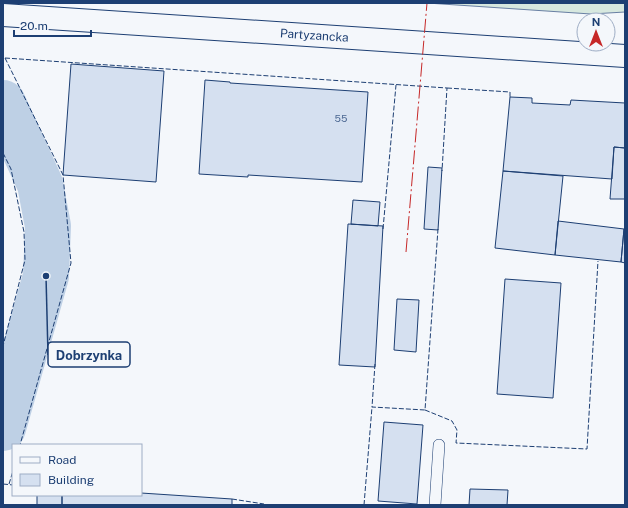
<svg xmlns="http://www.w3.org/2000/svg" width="628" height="508" font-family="'Public Sans',sans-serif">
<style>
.green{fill:#d7e8df;stroke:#687fa3}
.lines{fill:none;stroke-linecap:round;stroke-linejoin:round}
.river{stroke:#bed0e5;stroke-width:46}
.building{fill:#d5e0f0;stroke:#1d3f73}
.service-casing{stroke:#1d3f73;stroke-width:12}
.secondary-casing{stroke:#1d3f73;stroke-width:24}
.service{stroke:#f4f7fb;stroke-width:11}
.secondary{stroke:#f4f7fb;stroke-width:22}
.fence{stroke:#1d3f73;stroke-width:1;stroke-dasharray:5 2;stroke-linecap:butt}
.power{stroke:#c62828;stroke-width:1;stroke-dasharray:14 3 2 3;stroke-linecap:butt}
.labels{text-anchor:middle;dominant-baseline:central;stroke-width:3;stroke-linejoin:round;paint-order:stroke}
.number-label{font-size:10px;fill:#4b6792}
.street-label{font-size:12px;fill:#1d3f73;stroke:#f4f7fb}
.leader{fill:none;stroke:#1d3f73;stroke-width:1.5}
.callout-dot{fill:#1d3f73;stroke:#f4f7fb;stroke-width:1.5}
.callout{fill:#f4f7fb;stroke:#1d3f73;stroke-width:1.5}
.callout-label{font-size:13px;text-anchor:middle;font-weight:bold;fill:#1d3f73}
</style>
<rect width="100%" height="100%" fill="#f4f7fb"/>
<!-- green -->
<path class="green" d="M427,3H625V12L591,14Z"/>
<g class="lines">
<!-- river -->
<path class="river" d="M3,103L40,184L48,226L46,276L3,428"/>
</g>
<!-- building -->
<path class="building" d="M71,64L164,71L156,182L63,175Z
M205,80L230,82V83L368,92L362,182L248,175V177L199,174Z
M510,97L532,98V103L570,105L571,100L625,103V148L614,147L612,179L503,171Z
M614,147L625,148V199H610Z
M428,167L442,168L438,230L424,229Z
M503,171L563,176L555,255L495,248Z
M353,200L380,202L378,226L351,224Z
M558,221L624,229L621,262L555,255Z
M348,224L383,226L375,367L339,365Z
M624,229H625V263L621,262Z
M505,279L561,283L553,398L497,394Z
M397,299L419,300L416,352L394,350Z
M384,422L423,425L417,504L378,501Z
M470,489L508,490L507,505H469Z
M141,493L232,499V505H62V495H141Z
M37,495H62V505H37Z"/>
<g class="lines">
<!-- service casing -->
<g class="service-casing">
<path id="service" d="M435,505L439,445"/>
</g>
<!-- secondary casing -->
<g class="secondary-casing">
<g id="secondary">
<path id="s1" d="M3,15L625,56"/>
</g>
</g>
<!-- service -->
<use href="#service" class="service"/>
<!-- secondary -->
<use href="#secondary" class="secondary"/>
<!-- fence -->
<path class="fence" d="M5,58L447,88L442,171
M5,58L63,175L71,263L20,445
M447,88L510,92V97
M3,153L11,169L24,232L25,260L3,346
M383,229L396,85
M375,364L372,407L425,410L438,229
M425,410L452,421L457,430L456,443L587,449L598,261
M3,484L13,485
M9,484L13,471
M232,499L264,504
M364,505L372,407"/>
<!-- power -->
<path class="power" d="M406,252L427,3"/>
</g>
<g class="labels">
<!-- number labels -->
<g class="number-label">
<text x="341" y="118">55</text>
</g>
<!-- street labels -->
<g class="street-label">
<text stroke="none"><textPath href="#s1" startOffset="312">Partyzancka</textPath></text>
</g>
</g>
<!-- callouts -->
<path class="leader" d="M46 276L48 355"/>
<circle class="callout-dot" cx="46" cy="276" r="4"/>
<rect class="callout" x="48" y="342" width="82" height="25" rx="4"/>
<g class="callout-label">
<text x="89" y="360">Dobrzynka</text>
</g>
<!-- border -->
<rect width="628" height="508" fill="none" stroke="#1d3f73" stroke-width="8"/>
<!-- legend -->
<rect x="12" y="444" width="130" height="52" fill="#f4f7fb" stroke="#9eadc5"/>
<rect x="20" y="457" width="20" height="6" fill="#f4f7fb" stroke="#9eadc5"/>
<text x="48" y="464" font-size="12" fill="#1d3f73">Road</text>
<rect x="20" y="474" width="20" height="12" fill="#d5e0f0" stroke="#9eadc5"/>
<text x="48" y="484" font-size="12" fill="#1d3f73">Building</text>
<!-- north arrow -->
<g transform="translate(596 32)"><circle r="19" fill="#f4f7fb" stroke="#9eadc5"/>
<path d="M0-3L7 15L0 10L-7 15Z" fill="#c62828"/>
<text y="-6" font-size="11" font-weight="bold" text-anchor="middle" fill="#1d3f73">N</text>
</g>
<!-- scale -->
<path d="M14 30v6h77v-6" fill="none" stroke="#1d3f73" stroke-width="2"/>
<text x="20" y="30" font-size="12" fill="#1d3f73" stroke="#f4f7fb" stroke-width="3" paint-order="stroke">20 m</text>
</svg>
